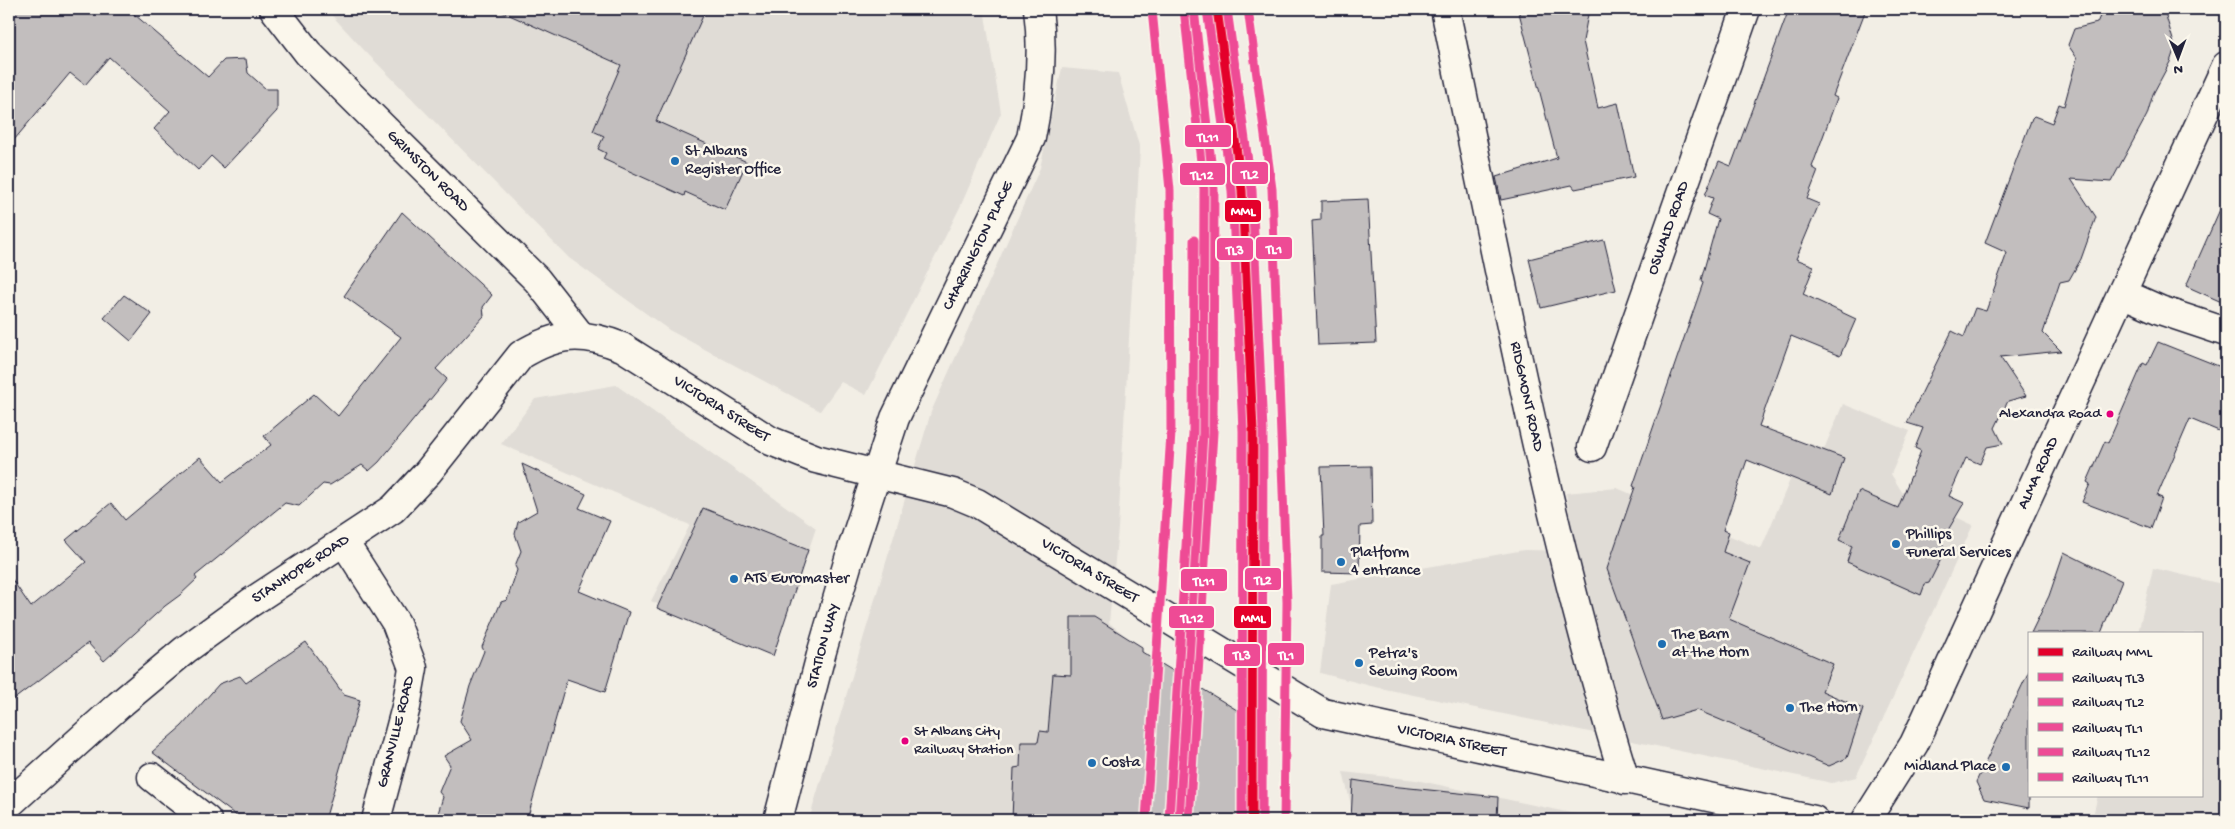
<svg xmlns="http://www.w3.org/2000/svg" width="2235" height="829" font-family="'Gochi Hand',sans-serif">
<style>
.built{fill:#e0dcd6}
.building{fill:#c2bebe;stroke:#22223b}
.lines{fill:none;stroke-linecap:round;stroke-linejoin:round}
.minor-casing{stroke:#22223b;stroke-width:31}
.major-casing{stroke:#22223b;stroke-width:31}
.minor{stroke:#fbf7ec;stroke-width:28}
.major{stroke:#fbf7ec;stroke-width:28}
.rail-1-casing{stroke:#fbf7ec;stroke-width:12}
.rail-2-casing{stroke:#fbf7ec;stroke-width:12}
.rail-3-casing{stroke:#fbf7ec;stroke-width:12}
.rail-4-casing{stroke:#fbf7ec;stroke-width:12}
.rail-5-casing{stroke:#fbf7ec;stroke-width:12}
.rail-6-casing{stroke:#fbf7ec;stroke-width:12}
.rail-1{stroke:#e4002b;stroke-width:9}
.rail-2{stroke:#ee4b95;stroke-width:9}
.rail-3{stroke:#ee4b95;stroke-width:9}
.rail-4{stroke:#ee4b95;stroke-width:9}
.rail-5{stroke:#ee4b95;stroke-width:9}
.rail-6{stroke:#ee4b95;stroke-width:9}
.poi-dot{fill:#1f6fb2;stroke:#fbf7ec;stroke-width:2}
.bus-dot{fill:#e5007d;stroke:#fbf7ec;stroke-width:2}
.labels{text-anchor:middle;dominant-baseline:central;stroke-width:5;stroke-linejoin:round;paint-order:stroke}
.bus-label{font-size:15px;fill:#22223b;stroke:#fbf7ec;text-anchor:end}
.poi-label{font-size:16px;fill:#22223b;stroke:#fbf7ec;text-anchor:start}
.street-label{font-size:16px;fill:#22223b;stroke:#fbf7ec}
.line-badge{stroke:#fbf7ec;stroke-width:2}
.badge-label{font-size:14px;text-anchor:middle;font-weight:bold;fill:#fff}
</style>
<rect width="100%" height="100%" fill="#f2eee5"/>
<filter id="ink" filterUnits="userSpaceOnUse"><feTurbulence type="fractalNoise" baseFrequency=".02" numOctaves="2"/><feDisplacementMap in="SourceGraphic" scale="10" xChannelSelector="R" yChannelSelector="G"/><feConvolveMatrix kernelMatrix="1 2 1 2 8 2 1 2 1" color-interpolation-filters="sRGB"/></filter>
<g filter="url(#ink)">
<!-- built -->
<path class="built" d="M326,9H984L1001,113L961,205L866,395L841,382L820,411L669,330L569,258L363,49Z
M1062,68L1118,73L1140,149L1118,528L1109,623L1127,637L1116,820H809L931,412L1040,168Z
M616,385L816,528L773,656L651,601L690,525L501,444L535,399Z
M1843,404L1910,431L1891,474L1902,492L1973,525L1856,777L1832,783L1371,686L1320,673L1331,584L1524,550L1576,551L1566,493L1617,488L1761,549L1806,442L1824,449Z
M2153,568L2226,585V820H2092L2098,795H2201V633H2138Z
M1343,772L1416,780L1604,820H1359V813L1351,805Z"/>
<!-- building -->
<path class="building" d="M9,9H128L208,77L224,60L246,59L248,73L266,89H277V111L224,168L211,156L198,170L154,129L170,111L109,57L85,85L70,73L9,146Z
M496,9H706L656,121L747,162L725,210L685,192L684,196L603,159L606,153L598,149L604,136L593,131L621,65Z
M1518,9H1589L1583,41L1598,108L1618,103L1634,177L1575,189L1572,185L1501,200L1496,177L1557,158Z
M1789,9H1866L1833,96L1837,98L1812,167L1818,171L1807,199L1819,204L1796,259L1814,266L1803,294L1856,319L1840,356L1791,336L1759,426L1844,458L1832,494L1747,460L1723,530L1729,532L1723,552L1750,563L1729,619L1833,664L1822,691L1863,709L1847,758L1829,766L1697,710L1662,720L1607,569L1635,487L1633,486L1703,283L1701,280L1718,219L1707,214L1713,198L1705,195L1719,161L1731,166Z
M2103,9H2164L2175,47L2170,62L2153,94L2147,115L2111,182L2071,179L2096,217L2081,259L2069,280L2060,282L2043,333L2061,351L2000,357L2026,396L2008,401L1995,428L2003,444L1987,447L1980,464L1966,458L1949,496L1964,503L1941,542L1946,549L1929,583L1925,584L1921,595L1847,562L1852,546L1839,540L1859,491L1898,508L1921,451L1915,448L1923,428L1907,423L1952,331L1964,337L1975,308L1986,311L2007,253L1985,243L2032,118L2034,116L2052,123L2059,104L2064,106L2077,58L2068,45L2074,29L2097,23Z
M2226,196V304L2186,286Z
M1368,199L1376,343L1318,345L1312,221L1321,220V201Z
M402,212L492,295L483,307L484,316L436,369L447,379L379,462L369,471L362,465L330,485L323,484L299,506L285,503L195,576L197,579L180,595L165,606L104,661L88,643L9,703V575L31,607L86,562L66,540L111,503L125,520L200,457L222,482L271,445L264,436L314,394L338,416L401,337L344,296Z
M1604,240L1616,290L1541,308L1529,259Z
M124,295L152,314L131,341L104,318Z
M2158,342L2226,369V434L2190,419L2157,496L2162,498L2151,528L2082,502L2090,484L2087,482L2105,441L2108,443L2143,363L2147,365Z
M522,464L586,494L579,508L610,521L579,591L629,612L605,692L567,679L527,820H436L443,797L439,792L450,765L444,756L472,740L460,721L470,686L484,651L482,647L501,602L507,600L517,570L515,566L521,551L515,534L518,522L537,511Z
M1371,466L1372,525L1360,526L1359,573L1322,572V536H1324L1321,467Z
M703,508L808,550L773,656L657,608Z
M2064,552L2122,581L2101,633H2031L2049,596Z
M1071,617H1094L1142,647V652L1245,715L1243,820H1012L1014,768L1020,767L1021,742H1038L1040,731L1048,732L1053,674L1071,675Z
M306,642L344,695L360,700L325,820H242L152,752L182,726L219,684L240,676L246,683Z
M2029,671V808L1984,799L1976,782Z
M1353,780L1390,786L1498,797L1497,820H1351Z"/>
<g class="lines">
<!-- minor casing -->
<g class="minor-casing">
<g id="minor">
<path id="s1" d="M274,9L308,53L537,280L580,335"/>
<path id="s2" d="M1445,9C1499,267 1547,527 1625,780"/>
<path d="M2122,293L2160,310L2226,332"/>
<path id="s3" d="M1592,447L1746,9"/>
<path d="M344,542L396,623L413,668L406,707L376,820"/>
<path d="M152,777L207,820"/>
<path id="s4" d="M778,820L822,651L851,552L895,418L1031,138C1040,94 1044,53 1038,9"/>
</g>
</g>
<!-- major casing -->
<g class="major-casing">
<g id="major">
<path id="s5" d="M9,804L119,705L185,650L250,603L393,509L428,472L521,355C557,333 582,331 622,347L771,441L816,459L953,493L977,503L1323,713L1814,820"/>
<path id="s6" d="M1866,820L1914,744L1923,725L2226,66"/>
</g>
</g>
<!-- minor -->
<use href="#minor" class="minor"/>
<!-- major -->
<use href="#major" class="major"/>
<!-- rail-1 casing -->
<g class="rail-1-casing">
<path id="rail-1" d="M1217,9L1242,190L1253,431L1252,820"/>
</g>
<!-- rail-2 casing -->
<g class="rail-2-casing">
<path id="rail-2" d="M1207,10L1232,191L1243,431L1242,820"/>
</g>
<!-- rail-3 casing -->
<g class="rail-3-casing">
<path id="rail-3" d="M1227,9L1252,190L1263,431L1262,820
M1169,819L1193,433L1194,240"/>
</g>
<!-- rail-4 casing -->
<g class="rail-4-casing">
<path id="rail-4" d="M1248,9L1272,189L1287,602L1284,820
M1146,819L1171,433L1170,190L1152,10"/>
</g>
<!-- rail-5 casing -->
<g class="rail-5-casing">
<path id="rail-5" d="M1179,820L1203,433L1204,189L1184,9"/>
</g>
<!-- rail-6 casing -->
<g class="rail-6-casing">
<path id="rail-6" d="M1189,820L1213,433L1214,189L1194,9"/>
</g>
<!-- rail-1 -->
<use href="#rail-1" class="rail-1"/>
<!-- rail-2 -->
<use href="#rail-2" class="rail-2"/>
<!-- rail-3 -->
<use href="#rail-3" class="rail-3"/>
<!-- rail-4 -->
<use href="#rail-4" class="rail-4"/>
<!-- rail-5 -->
<use href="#rail-5" class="rail-5"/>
<!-- rail-6 -->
<use href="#rail-6" class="rail-6"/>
</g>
</g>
<!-- markers -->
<g class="poi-dot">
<circle cx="675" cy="161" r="5"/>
<circle cx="1896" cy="544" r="5"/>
<circle cx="1341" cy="562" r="5"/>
<circle cx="734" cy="579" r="5"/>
<circle cx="1662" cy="644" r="5"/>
<circle cx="1359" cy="663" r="5"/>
<circle cx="1790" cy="708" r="5"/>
<circle cx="1092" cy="763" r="5"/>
<circle cx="2006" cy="767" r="5"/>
</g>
<g class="bus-dot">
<circle cx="2110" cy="414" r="4.5"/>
<circle cx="905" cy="741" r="4.5"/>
</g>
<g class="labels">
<!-- bus labels -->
<g class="bus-label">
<text x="2101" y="414">Alexandra Road</text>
<text x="914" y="732" text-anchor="start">St Albans City<tspan x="914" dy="18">Railway Station</tspan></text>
</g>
<!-- poi labels -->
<g class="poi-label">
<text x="685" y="152">St Albans<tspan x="685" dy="18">Register Office</tspan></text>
<text x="1906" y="535">Phillips<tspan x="1906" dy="18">Funeral Services</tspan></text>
<text x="1351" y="553">Platform<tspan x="1351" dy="18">4 entrance</tspan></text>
<text x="744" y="579">ATS Euromaster</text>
<text x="1672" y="635">The Barn<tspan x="1672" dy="18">at the Horn</tspan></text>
<text x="1369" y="654">Petra's<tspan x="1369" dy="18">Sewing Room</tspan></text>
<text x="1800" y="708">The Horn</text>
<text x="1102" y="763">Costa</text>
<text x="1996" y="767" text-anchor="end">Midland Place</text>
</g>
<!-- street labels -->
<g class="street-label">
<text stroke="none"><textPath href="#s1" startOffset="224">GRIMSTON ROAD</textPath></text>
<text stroke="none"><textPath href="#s3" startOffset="232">OSWALD ROAD</textPath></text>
<text stroke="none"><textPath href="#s4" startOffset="610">CHARRINGTON PLACE</textPath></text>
<text stroke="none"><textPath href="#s2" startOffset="396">RIDGMONT ROAD</textPath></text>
<text stroke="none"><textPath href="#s5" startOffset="909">VICTORIA STREET</textPath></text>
<text stroke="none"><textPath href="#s6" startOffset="388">ALMA ROAD</textPath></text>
<text stroke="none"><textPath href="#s5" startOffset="375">STANHOPE ROAD</textPath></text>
<text stroke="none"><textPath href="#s5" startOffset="1315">VICTORIA STREET</textPath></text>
<text stroke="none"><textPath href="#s4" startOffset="180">STATION WAY</textPath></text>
<text transform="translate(397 732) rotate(-76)">GRANVILLE ROAD</text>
<text stroke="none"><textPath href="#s5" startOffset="1720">VICTORIA STREET</textPath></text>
</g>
</g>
<g class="line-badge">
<rect x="1184" y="124" width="48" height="24" rx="5" fill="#ee4b95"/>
<rect x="1231" y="161" width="38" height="24" rx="5" fill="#ee4b95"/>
<rect x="1179" y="162" width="47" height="24" rx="5" fill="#ee4b95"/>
<rect x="1224" y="199" width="38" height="24" rx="5" fill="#e4002b"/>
<rect x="1255" y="236" width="38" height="24" rx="5" fill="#ee4b95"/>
<rect x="1216" y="237" width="38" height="24" rx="5" fill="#ee4b95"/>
<rect x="1244" y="567" width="38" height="24" rx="5" fill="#ee4b95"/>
<rect x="1180" y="568" width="48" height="24" rx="5" fill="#ee4b95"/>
<rect x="1233" y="605" width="39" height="24" rx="5" fill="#e4002b"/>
<rect x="1168" y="605" width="47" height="24" rx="5" fill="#ee4b95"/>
<rect x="1267" y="642" width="38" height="24" rx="5" fill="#ee4b95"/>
<rect x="1223" y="643" width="38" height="24" rx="5" fill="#ee4b95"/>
</g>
<g class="badge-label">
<text x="1208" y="141">TL11</text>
<text x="1250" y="178">TL2</text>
<text x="1202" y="179">TL12</text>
<text x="1243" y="215">MML</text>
<text x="1274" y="253">TL1</text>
<text x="1235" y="254">TL3</text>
<text x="1263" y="584">TL2</text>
<text x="1204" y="585">TL11</text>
<text x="1253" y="622">MML</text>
<text x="1192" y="622">TL12</text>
<text x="1286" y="659">TL1</text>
<text x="1242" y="659">TL3</text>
</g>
<!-- margin -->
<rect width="2235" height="829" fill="none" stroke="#fbf7ec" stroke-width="30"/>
<rect x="15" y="15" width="2205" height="799" fill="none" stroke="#22223b" stroke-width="2" filter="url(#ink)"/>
<!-- legend -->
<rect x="2028" y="632" width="175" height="165" fill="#fbf7ec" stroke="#a4a2a5"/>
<rect x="2038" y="648" width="25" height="8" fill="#e4002b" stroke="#a4a2a5"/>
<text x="2072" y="656" font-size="15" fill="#22223b">Railway MML</text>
<rect x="2038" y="673" width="25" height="8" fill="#ee4b95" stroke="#a4a2a5"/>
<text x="2072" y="682" font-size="15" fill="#22223b">Railway TL3</text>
<rect x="2038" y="698" width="25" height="8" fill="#ee4b95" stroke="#a4a2a5"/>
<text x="2072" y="706" font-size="15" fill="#22223b">Railway TL2</text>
<rect x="2038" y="723" width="25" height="8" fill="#ee4b95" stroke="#a4a2a5"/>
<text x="2072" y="732" font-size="15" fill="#22223b">Railway TL1</text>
<rect x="2038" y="748" width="25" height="8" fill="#ee4b95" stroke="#a4a2a5"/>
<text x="2072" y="756" font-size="15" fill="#22223b">Railway TL12</text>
<rect x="2038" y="773" width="25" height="8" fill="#ee4b95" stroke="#a4a2a5"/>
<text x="2072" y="782" font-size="15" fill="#22223b">Railway TL11</text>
<!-- north arrow -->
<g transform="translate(2178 58) rotate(179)" stroke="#fbf7ec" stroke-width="4" paint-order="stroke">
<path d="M0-4L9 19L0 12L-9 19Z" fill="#22223b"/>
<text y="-8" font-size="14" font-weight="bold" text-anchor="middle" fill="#22223b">N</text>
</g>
</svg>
